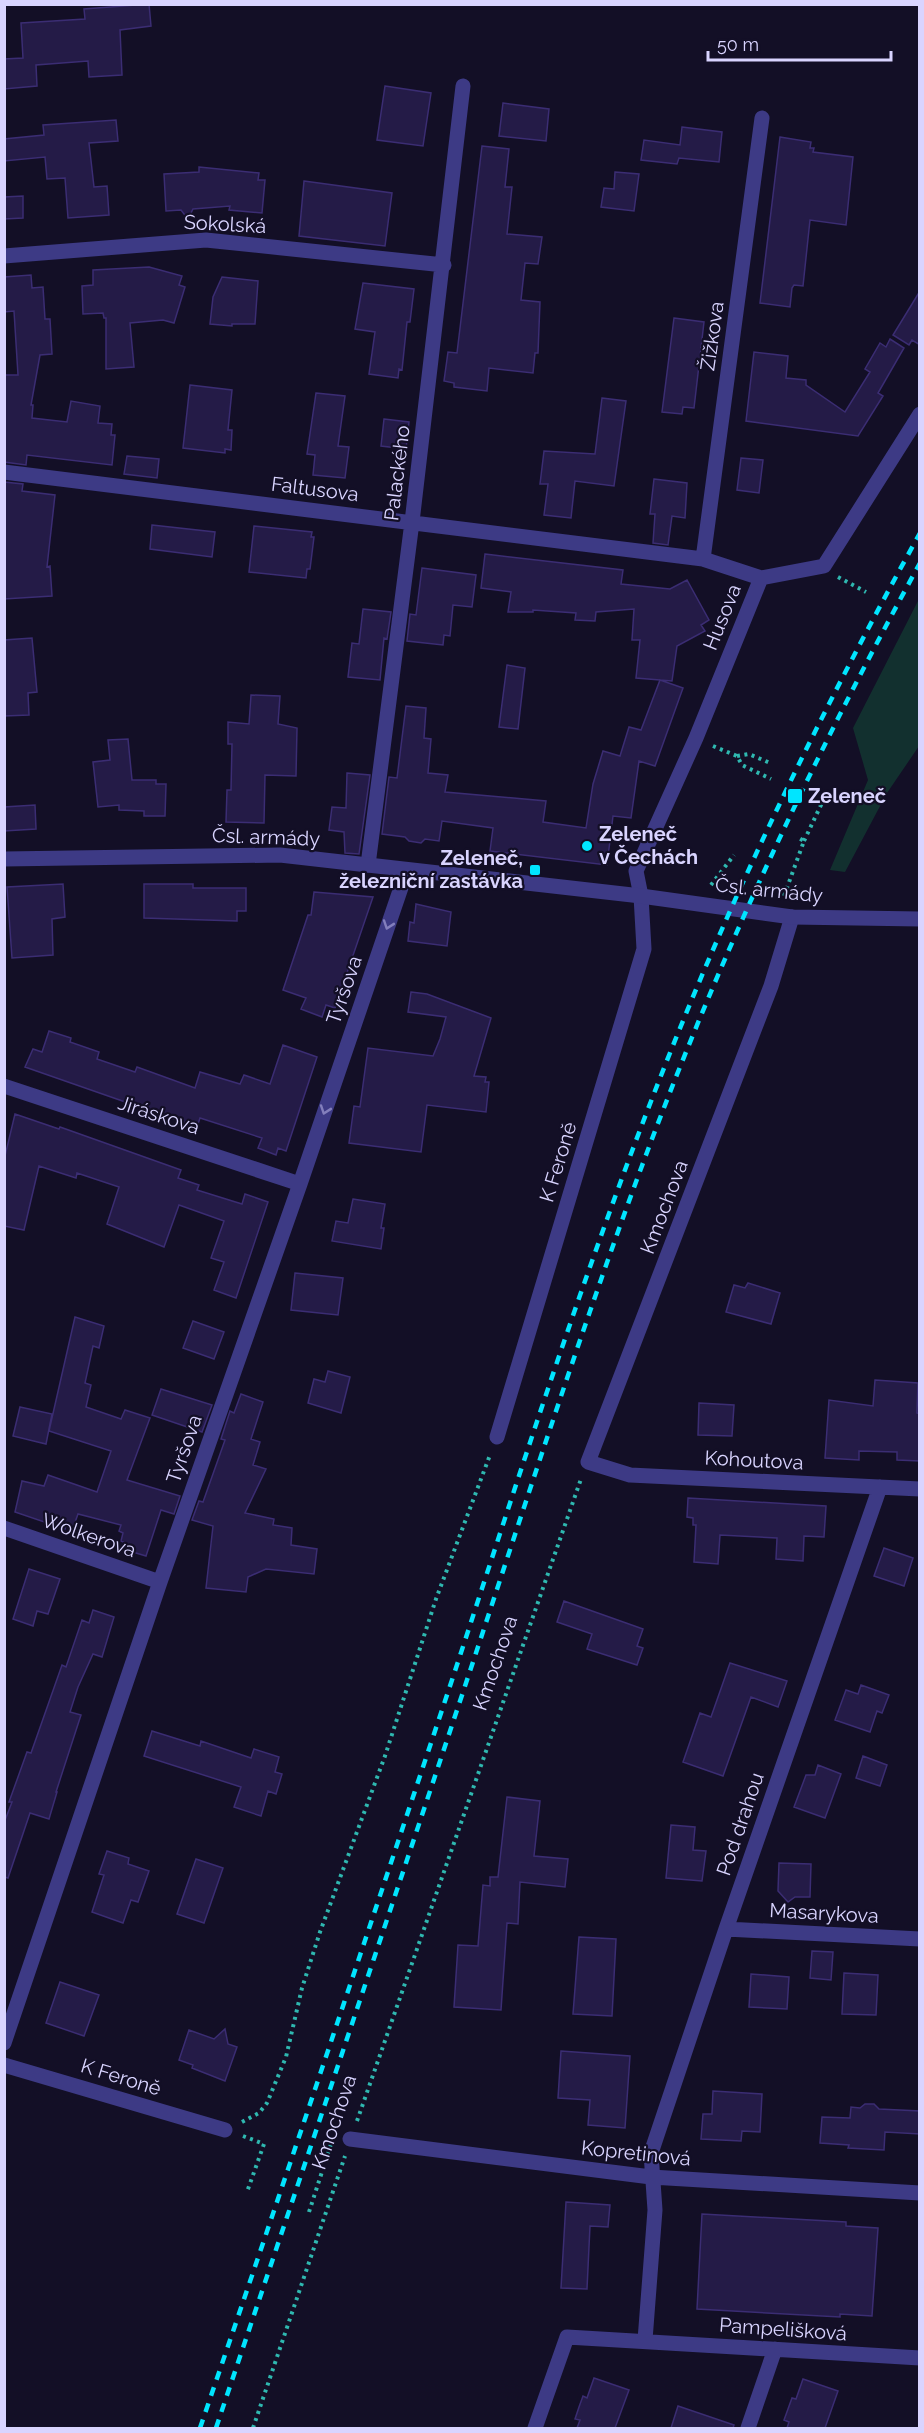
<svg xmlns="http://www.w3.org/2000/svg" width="924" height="2433" font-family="Raleway,sans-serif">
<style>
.green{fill:#12302f}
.building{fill:#241b47;stroke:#3b2d73;stroke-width:1.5}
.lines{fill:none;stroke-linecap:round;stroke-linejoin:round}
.path{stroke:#2fb8b0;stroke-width:4;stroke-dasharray:3 4.5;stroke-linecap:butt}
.minor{stroke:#3d3a85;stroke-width:15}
.tertiary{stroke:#3d3a85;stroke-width:15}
.rail{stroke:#00e5ff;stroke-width:4.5;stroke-dasharray:9 8;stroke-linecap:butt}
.oneway{stroke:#837fbc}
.poi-dot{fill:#00e5ff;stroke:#130f26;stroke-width:2}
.labels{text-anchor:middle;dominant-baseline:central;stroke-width:4.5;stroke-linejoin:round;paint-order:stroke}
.street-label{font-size:20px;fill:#d9d4ff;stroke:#130f26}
.poi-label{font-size:20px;font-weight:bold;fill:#d9d4ff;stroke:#130f26;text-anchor:start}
</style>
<rect width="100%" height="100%" fill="#130f26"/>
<!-- green -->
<path class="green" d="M919,599V746L887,793L845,872L830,870L868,780L853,728Z"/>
<!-- building -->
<path class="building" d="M149,4L151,26L120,30L122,75L89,77L88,61L36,65L37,86L4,89V59L23,58L21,23L85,19L84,9Z
M385,86L431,93L423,146L377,140Z
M503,103L549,109L546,141L499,136Z
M116,120L118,141L89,143L94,187L107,186L109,215L68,218L65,178L47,179L45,157L4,161V139L44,135L43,125Z
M682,127L722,132L719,162L679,158L677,164L641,160L644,140L680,145Z
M780,137L811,142L810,148H814L813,152L853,157L846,225L810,220L803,286L794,285L792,288L790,307L760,303Z
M482,146L509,149L505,187H512L507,234L542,237L538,264L525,263L521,300L540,302L538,353H535L533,373L489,368L487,391L454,387V383L444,381L448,352L457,353Z
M199,167L259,173L258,180H265L262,213L229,210L230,206L193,209L188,219L181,210L166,211L164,174L199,172Z
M615,172L639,174L634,211L601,207L604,188L614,189Z
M304,181L392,193L385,246L299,236Z
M23,196V218L4,219V197Z
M149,267L182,276L179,285L185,287L174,323L163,320L130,323L134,367L106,369V318H104L103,313L83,314L82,286L93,285V270Z
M31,275L32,288L43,287L45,319H50L52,354L40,355L31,405H33L32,418L67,422L71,401L100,406L98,423L112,424L111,435H115L112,465L27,455L26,465L4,462V375H18L14,311L4,312V277Z
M222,277L258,281L255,324H232V326L210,324L213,297Z
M363,283L414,289L410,322H407L402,370L399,369L398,378L369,374L375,332L355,329Z
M920,291V345L912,340L909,345L893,335Z
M674,318L704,322L694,408L683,407L682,414L662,412Z
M890,339L904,348L878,393L883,396L858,436L746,421L754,352L788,356L786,378L806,380V385L845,412L870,372L865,369L880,343L886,347Z
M190,385L232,390L228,430H232L231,450L225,449V453L183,448Z
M316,393L345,396L338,446L349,447L345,478L313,475L315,455L307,454Z
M602,398L626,401L614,486L575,481L571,518L544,515L548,484H540L544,451L595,454Z
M384,419L409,422L406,449L381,446Z
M127,456L159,459L157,478L124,474Z
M741,458L763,460L759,493L737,490Z
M654,479L687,483L685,518L672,516L668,545L653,543L655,514H650Z
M4,482L23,484L22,491L55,495L47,567L50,566L52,596L4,599Z
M152,525L215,532L212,557L150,549Z
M254,526L312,532L311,537H314L310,569H307L306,578L249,572Z
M485,554L623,570L621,584L670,589L687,580L709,620L701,625L705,631L677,646L672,681L636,678L640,640H632L634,609L596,612L595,621L575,620L576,613L533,610V612H508L511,592L481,588Z
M422,568L476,575L472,607L453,605L450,636L444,635L443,645L407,641L410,614L416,615Z
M363,609L391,612L387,639L384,638L380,680L348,677L352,643L359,644Z
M32,638L37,692L28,693L29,715L4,716V640Z
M507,665L525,668L518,729L499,727Z
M660,680L683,688L655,766L639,761L631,818L613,816L607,865L490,851L493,828L442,821L439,841L425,839L421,843L409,841L405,837L382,834L389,777L397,778L406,706L426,708L424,738L431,739L428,773L448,775L445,792L546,801L543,822L586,828L593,784L603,751L620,756L629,727L641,730Z
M251,695L280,696L278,724L297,728L296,776L265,775L264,823L226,822L227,790H231L232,744H228V722L249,724Z
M128,739L132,780H156V784H166L165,816H144V811L119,810V805L98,807L93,762L110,760L108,740Z
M347,773L370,775L359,854L345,853L344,832L329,830L332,807L346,808Z
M35,805L36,829L4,831V807Z
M63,884L65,917L52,919L53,955L12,958L7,887Z
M144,884H193V888H246V911H237V921L144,918Z
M314,892L373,897L335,1008L326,1005L322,1017L301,1009L306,998L283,990L308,915H311Z
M416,904L451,912L447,946L408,941L410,922L414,923Z
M411,992L427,994L491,1018L474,1076L486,1077L485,1082H489L486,1112L427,1105L421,1152L349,1143L354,1106L360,1107L368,1048L433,1056L440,1039L446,1017L408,1012Z
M49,1031L71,1038L70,1042L99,1052L97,1059L135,1072L137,1067L195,1088L200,1072L240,1084L244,1075L270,1084L283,1045L317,1057L286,1151L278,1148L276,1155L258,1148L262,1138L200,1118L197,1127L25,1067L33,1049L42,1052Z
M15,1114L59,1129L60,1127L181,1170L178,1178L199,1185L197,1190L242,1204L245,1194L268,1202L236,1298L214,1290L224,1262L211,1258L224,1221L179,1205L164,1247L107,1224L119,1187L77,1173L76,1178L39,1166L24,1230L4,1226V1160Z
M353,1199L385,1204L381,1228H384L381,1249L332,1241L336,1221L348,1223Z
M295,1273L343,1278L338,1315L291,1310Z
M748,1283L780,1293L771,1324L726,1312L734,1285L745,1288Z
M75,1317L104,1326L99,1348L93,1346L85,1383L91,1385L86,1407L121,1419L125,1410L150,1418L127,1480L180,1496L174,1514L161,1510L146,1556L126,1550L128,1544L121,1541L123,1533L119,1531L121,1525L78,1514L73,1528L66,1525L65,1529L15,1512L22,1481L44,1486L48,1475L97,1492L111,1451L49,1431Z
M193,1321L224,1332L214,1359L183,1348Z
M328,1371L350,1377L341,1413L308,1403L314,1379L325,1382Z
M875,1380L918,1383L917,1413L920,1414V1461L897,1460V1452L859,1451V1460L825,1458L829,1400L873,1406Z
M161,1389L212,1405L202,1432L152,1415Z
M241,1394L263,1402L251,1439L260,1442L253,1465L266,1469L245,1513L274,1519L273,1525L292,1528L291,1545L317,1549L314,1574L266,1569L248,1577L246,1592L206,1588L213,1526L192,1520L199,1501L203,1502L225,1440L221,1439L230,1411L234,1413Z
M699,1403L734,1405L732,1436L698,1435Z
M20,1407L52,1414L46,1444L13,1436Z
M688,1498L826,1506L824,1537L804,1536L803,1561L776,1559L777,1538L720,1535L718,1564L694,1562L696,1525H693V1518L687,1517Z
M884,1548L913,1558L904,1586L874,1576Z
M29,1569L60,1579L48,1614L37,1611L33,1626L13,1619Z
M564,1601L643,1629L637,1646L643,1648L637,1665L587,1649L592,1634L557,1622Z
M93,1610L114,1617L102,1657L93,1654L78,1687L70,1712L81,1715L56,1792H57L49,1819L30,1813L8,1878L4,1877V1823L12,1802H9L27,1752L31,1753L62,1665L66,1667L82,1620L89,1623Z
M730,1663L787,1681L778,1707L751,1697L723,1776L683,1762L700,1713L711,1717Z
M861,1685L889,1695L882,1713L877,1711L870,1732L835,1720L846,1690L858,1694Z
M152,1731L200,1746L201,1741L251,1758L254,1749L279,1757L275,1772L282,1774L276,1794L268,1791L261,1816L234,1807L241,1787L144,1756Z
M863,1756L887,1765L880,1786L856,1778Z
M818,1765L841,1774L825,1818L794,1807L806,1775H815Z
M507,1797L540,1801L534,1856L568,1859L565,1887L520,1882L518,1924L507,1923L501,2010L454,2007L458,1945L478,1946L483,1885L490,1886V1877H498Z
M671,1825L695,1827L693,1850L706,1851L702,1881L666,1878Z
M107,1851L129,1858L128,1864L149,1871L138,1902L131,1900L123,1923L92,1912L104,1875L99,1874Z
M196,1859L223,1868L204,1923L177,1914Z
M779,1863L811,1864L810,1897H795L788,1902L778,1891Z
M579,1937L616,1939L612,2016L573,2014Z
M812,1951L833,1952L831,1980L810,1978Z
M844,1973L878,1975L876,2015L842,2014Z
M751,1974L789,1977L787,2009L749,2007Z
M60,1982L99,1995L84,2036L46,2023Z
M225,2029L228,2044L237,2047L225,2081L192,2068L193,2065L179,2060L189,2030L214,2039Z
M561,2051L630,2056L625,2128L588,2125L590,2100L558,2098Z
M713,2091L762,2094L760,2132L742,2131L741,2141L701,2139L703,2114H712Z
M865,2104H874L879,2109L920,2111V2134L885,2132L884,2150L848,2148L849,2145L820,2143L822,2117L850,2118L851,2107L860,2108Z
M566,2202L610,2205L608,2227L590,2226L587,2289L561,2288Z
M702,2214L846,2222V2226L878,2228L872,2316L840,2314V2317L697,2309Z
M594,2378L629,2390L615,2428H577L580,2420L575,2419L579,2407L583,2396L587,2398Z
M803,2379L838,2391L825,2428H787L789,2422L784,2420L792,2398L796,2399Z
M678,2406L734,2425L733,2428H671Z"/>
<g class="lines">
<!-- path -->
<path class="path" d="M838,577L866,592
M713,746L737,756L742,765L771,779
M737,756L749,754L770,763
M804,841L829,788
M711,885L734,855
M784,896L804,841L799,838
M357,2121L581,1479
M242,2122L259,2113L267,2103L286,2057L302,1988L320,1932L385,1756L436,1599L490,1455
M243,2136L264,2144L247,2192
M309,2212L331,2144
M253,2428L345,2156"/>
<!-- minor -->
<path class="minor" d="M4,256L206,240L444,265
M4,472L703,559L761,578L824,566L920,414
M703,559L762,118
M368,865L412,522L463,86
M792,917L771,986L588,1462L630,1475L920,1489
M4,1086L300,1184
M497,1437L644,949L641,896L636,871L696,738L761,578
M4,1528L160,1582
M726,1929L920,1939
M4,2043L160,1582L300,1184L407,870
M4,2065L225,2130
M350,2139L651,2177L920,2193
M645,2340L655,2210L651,2153L726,1929L880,1487
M535,2428L567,2337L920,2358
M748,2428L775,2349"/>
<!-- tertiary -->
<path class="tertiary" d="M4,859L280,855L641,896L792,917L920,919"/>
<!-- rail -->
<path class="rail" d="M200,2428C286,2177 370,1926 454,1674C524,1461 592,1246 676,1038C746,865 829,697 920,533
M216,2428C301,2175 387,1921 471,1668C528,1496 583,1324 646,1155C722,951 815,754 920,563"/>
</g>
<!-- one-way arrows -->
<defs><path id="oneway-chevron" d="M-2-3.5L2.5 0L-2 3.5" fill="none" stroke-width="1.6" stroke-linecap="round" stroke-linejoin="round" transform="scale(1.5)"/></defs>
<g class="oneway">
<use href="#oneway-chevron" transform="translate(388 925) rotate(109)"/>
<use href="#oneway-chevron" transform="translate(325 1110) rotate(109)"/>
</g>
<!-- markers -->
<g class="poi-dot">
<rect x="787" y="788" width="16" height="16" rx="3"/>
<circle cx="587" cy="846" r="6"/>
<rect x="529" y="864" width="12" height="12" rx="3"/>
</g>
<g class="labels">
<!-- street labels -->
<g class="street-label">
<text transform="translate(225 224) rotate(3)">Sokolská</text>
<text transform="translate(712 336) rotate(-82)">Žižkova</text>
<text transform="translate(397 473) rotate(-83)">Palackého</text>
<text transform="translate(315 489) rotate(7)">Faltusova</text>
<text transform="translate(722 617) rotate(-68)">Husova</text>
<text transform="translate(266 837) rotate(2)">Čsl. armády</text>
<text transform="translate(769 890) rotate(6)">Čsl. armády</text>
<text transform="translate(344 990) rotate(-71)">Tyršova</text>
<text transform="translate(159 1115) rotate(18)">Jiráskova</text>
<text transform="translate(558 1162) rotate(-73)">K Feroně</text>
<text transform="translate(664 1207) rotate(-69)">Kmochova</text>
<text transform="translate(184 1449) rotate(-71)">Tyršova</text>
<text transform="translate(754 1460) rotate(3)">Kohoutova</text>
<text transform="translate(89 1535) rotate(19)">Wolkerova</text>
<text transform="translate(495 1663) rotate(-71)">Kmochova</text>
<text transform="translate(740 1824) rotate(-71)">Pod drahou</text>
<text transform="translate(824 1913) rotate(3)">Masarykova</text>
<text transform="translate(121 2077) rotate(17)">K Feroně</text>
<text transform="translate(334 2122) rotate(-71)">Kmochova</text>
<text transform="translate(636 2153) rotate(6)">Kopretinová</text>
<text transform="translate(783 2329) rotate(4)">Pampelišková</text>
</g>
<!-- poi labels -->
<g class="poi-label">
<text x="808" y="796">Zeleneč</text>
<text x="599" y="834">Zeleneč<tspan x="599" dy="23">v Čechách</tspan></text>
<text x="523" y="858" text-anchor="end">Zeleneč,<tspan x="523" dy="23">železniční zastávka</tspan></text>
</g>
</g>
<!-- border -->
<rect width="924" height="2433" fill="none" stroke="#d9d4ff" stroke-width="12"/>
<!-- scale -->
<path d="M708 51v9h183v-9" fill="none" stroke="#d9d4ff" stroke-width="3"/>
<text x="717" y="51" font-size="18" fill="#d9d4ff" stroke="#130f26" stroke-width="4.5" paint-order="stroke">50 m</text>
</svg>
